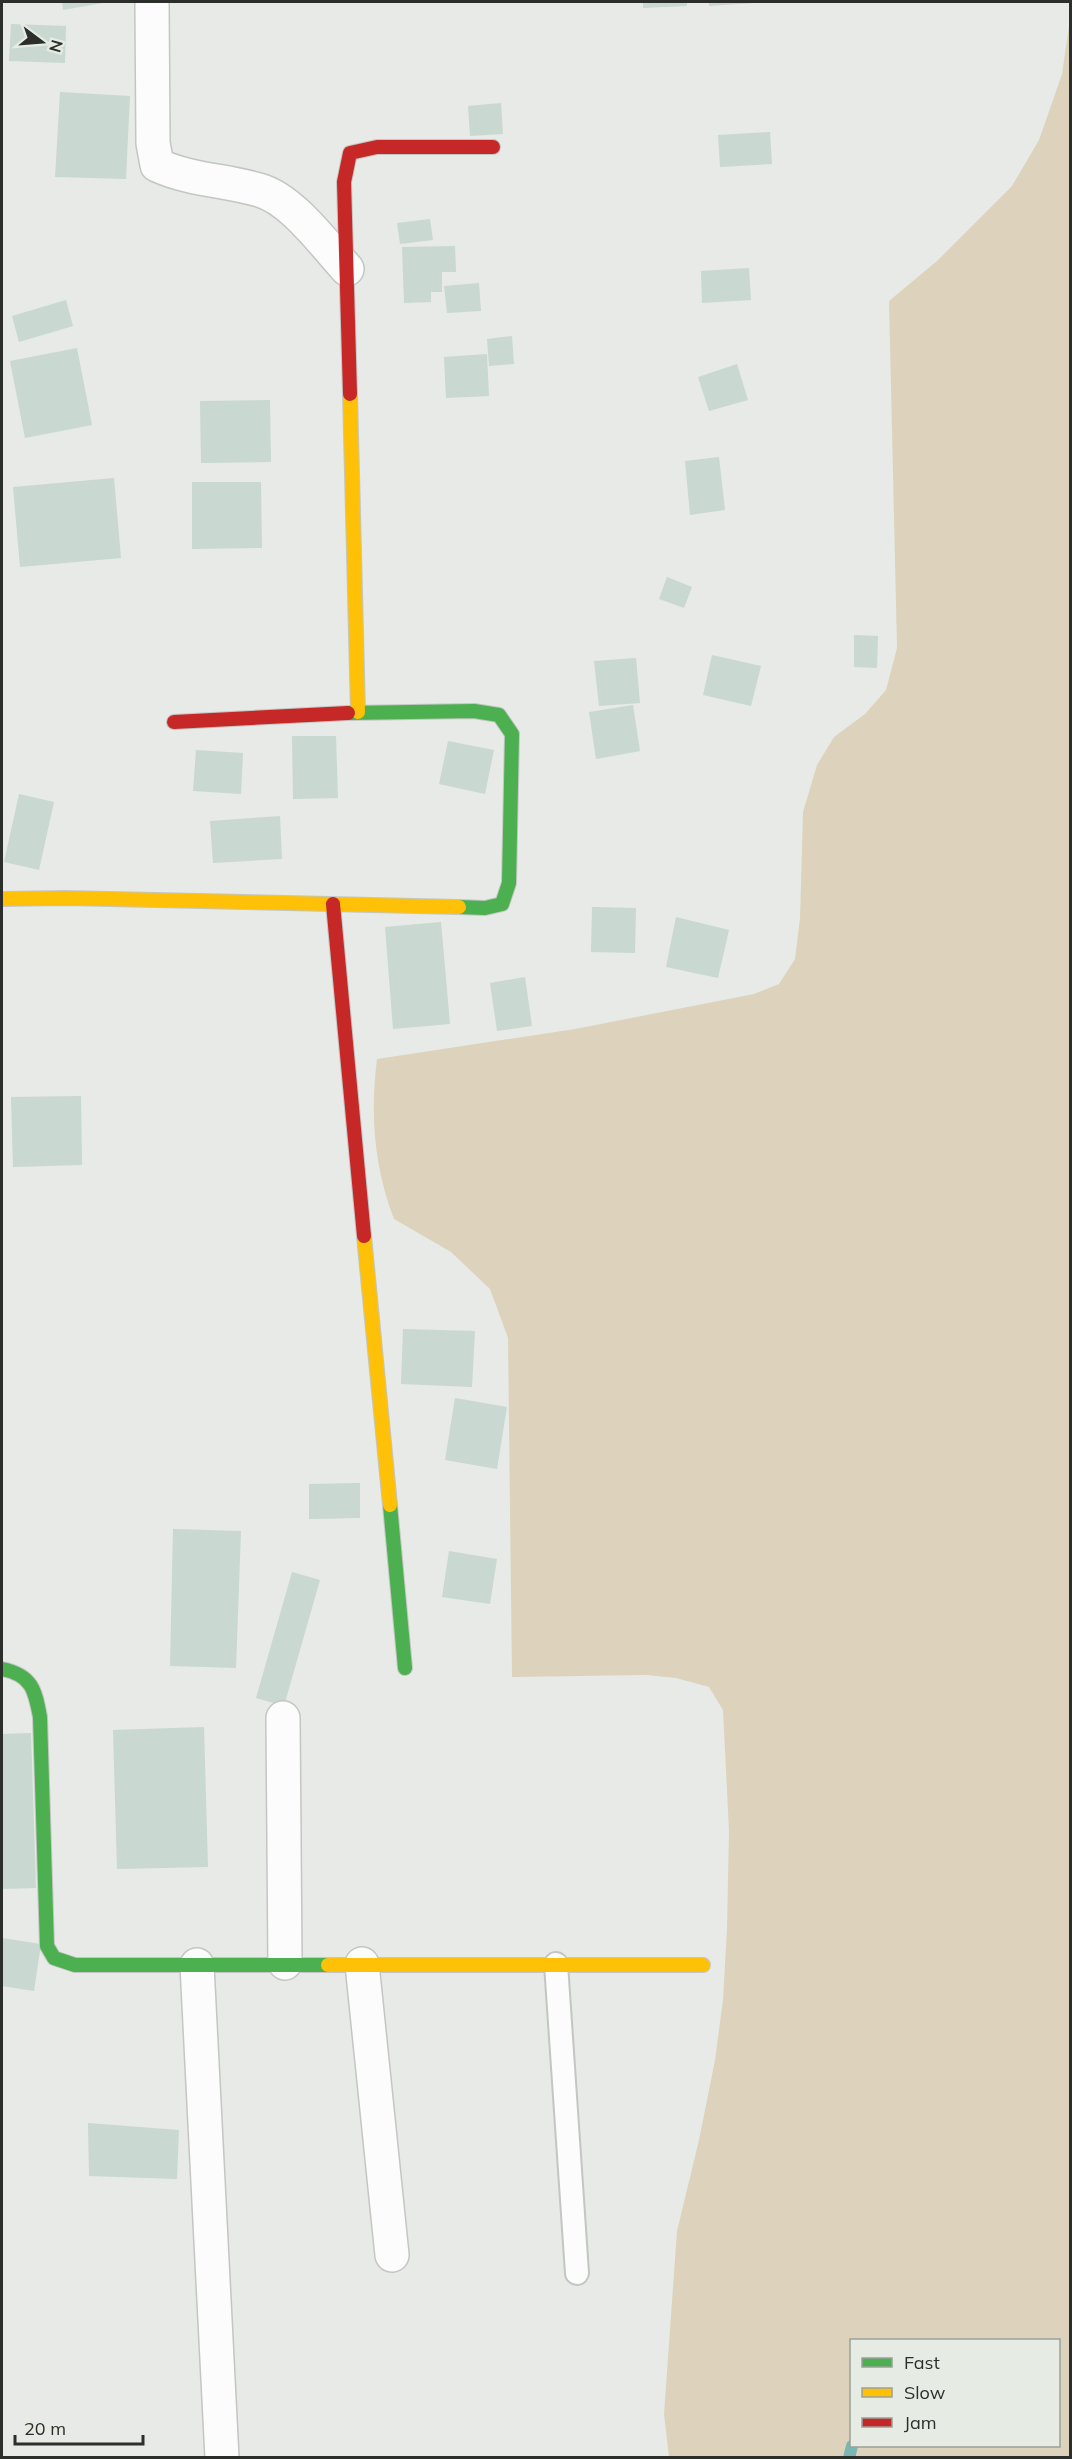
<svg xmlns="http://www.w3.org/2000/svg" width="1072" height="2459" font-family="Mulish,sans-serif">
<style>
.green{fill:#ddd3bd;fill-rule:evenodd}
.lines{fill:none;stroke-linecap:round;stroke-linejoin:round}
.stream{stroke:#7ab6b2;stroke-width:12}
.building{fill:#c9d8d0}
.lane-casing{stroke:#c4c6c3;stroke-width:26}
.street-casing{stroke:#c4c6c3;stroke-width:36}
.fast-casing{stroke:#c4c6c3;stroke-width:16}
.slow-casing{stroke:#c4c6c3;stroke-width:16}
.jam-casing{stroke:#c4c6c3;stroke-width:16}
.lane{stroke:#fbfcfb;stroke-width:22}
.street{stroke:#fbfcfb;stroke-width:33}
.fast{stroke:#4caf50;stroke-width:14}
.slow{stroke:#ffc107;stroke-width:14}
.jam{stroke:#c62828;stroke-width:14}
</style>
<rect width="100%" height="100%" fill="#e7eae6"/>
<!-- green -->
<path class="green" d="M1070,19V2457H669L664,2414L677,2231L699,2140L715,2060L723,2000L727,1929L729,1831L723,1710L709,1687L676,1678L647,1675L512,1677L508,1338L490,1289L451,1252L394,1219C374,1167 370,1114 377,1059L575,1029L754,994L779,984L795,959L800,918L803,812L817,765L834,737L865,714L886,690L897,648L889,301L937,261L1012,186L1039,140L1062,74ZM852,2340H1058V2446H852Z"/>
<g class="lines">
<!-- stream -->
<path class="stream" d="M849,2458L852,2446"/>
</g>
<!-- building -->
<path class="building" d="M62,2H103V3L63,10Z
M643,2H687V6L643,8Z
M709,2H754V3L709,6Z
M11,24L66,26L65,63L9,61Z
M60,92L130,96L126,179L55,177Z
M501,103L503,134L470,136L468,106Z
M770,132L772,164L720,167L718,135Z
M430,219L433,240L400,244L397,223Z
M455,246L456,272H442V292H431V302L404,303L402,247Z
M749,268L751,300L702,303L701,271Z
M479,283L481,311L447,313L444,286Z
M66,300L73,326L19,342L12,316Z
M512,336L514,364L489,366L487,339Z
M77,348L92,425L25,438L10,361Z
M487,354L489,396L446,398L444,357Z
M737,364L748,400L709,411L698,377Z
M270,400L271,462L201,463L200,401Z
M719,457L725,510L690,515L685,461Z
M114,478L121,558L20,567L13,487Z
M192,482H261L262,548L192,549Z
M667,577L692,587L684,608L659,599Z
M854,635L878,636L877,668L854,667Z
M712,655L761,666L751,706L703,695Z
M636,658L640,703L599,706L594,661Z
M633,705L640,751L596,759L589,712Z
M292,736H336L338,798L293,799Z
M448,741L494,750L485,794L439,784Z
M196,750L243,753L241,794L193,791Z
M19,794L54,802L39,870L4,862Z
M280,816L282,859L213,863L210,821Z
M592,907L636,908L635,953L591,952Z
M676,917L729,930L718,978L666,967Z
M441,922L450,1024L393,1029L385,927Z
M525,977L532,1026L497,1031L490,983Z
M81,1096L82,1165L13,1167L11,1097Z
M403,1329L475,1331L472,1387L401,1384Z
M455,1398L507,1407L497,1469L445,1460Z
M360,1483V1518L309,1519V1484Z
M173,1529L241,1531L236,1668L170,1666Z
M449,1551L497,1559L490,1604L442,1597Z
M292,1572L320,1580L284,1706L256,1698Z
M204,1727L208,1867L117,1869L113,1730Z
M31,1733L36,1888L2,1889V1734Z
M2,1938L41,1944L34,1991L2,1986Z
M88,2123L179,2130L177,2179L89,2176Z"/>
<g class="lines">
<!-- lane casing -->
<g class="lane-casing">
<path id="lane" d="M556,1964L577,2273"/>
</g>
<!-- street casing -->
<g class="street-casing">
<path id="street" d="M152,2L153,143L157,165C190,180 224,180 259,190C292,199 324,244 347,269
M283,1718L285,1963
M362,1964L392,2255
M197,1965L222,2458"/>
</g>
<!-- fast casing -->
<g class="fast-casing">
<path id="fast" d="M348,713L474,711L499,715L512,734L509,883L502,904L485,908L459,907
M390,1505L405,1668
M2,1669C32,1675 35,1690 40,1717L47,1946L54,1958L75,1965H328"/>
</g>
<!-- slow casing -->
<g class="slow-casing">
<path id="slow" d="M350,394L358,712
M2,899L65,898L459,907
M364,1236L390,1505
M328,1965H703"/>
</g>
<!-- jam casing -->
<g class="jam-casing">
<path id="jam" d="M350,394L344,182L350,153L377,147H493
M174,722L348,713
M333,904L364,1236"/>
</g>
<!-- lane -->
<use href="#lane" class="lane"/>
<!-- street -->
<use href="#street" class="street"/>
<!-- fast -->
<use href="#fast" class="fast"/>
<!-- slow -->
<use href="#slow" class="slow"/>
<!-- jam -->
<use href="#jam" class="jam"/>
</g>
<!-- border -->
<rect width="1072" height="2459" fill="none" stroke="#2b2e2b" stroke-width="6"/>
<!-- legend -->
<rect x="850" y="2339" width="210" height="108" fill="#e6ece4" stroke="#9ba09a" stroke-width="1.5"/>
<rect x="862" y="2358" width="30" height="9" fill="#4caf50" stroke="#9ba09a" stroke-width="1.5"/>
<text x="904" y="2369" font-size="18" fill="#2b2e2b">Fast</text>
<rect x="862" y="2388" width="30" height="9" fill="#ffc107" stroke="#9ba09a" stroke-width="1.5"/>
<text x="904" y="2399" font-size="18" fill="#2b2e2b">Slow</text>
<rect x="862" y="2418" width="30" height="9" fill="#c62828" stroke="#9ba09a" stroke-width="1.5"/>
<text x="904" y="2429" font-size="18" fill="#2b2e2b">Jam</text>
<!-- north arrow -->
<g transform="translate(42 42) rotate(106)" stroke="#e6ece4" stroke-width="4.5" paint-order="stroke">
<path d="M0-4.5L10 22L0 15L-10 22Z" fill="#2b2e2b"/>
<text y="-9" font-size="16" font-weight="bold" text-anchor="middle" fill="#2b2e2b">N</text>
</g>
<!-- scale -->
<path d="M15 2435v9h128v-9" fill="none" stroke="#2b2e2b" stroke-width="3"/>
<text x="24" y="2435" font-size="18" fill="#2b2e2b" stroke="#e6ece4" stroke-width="4.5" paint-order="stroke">20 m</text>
</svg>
